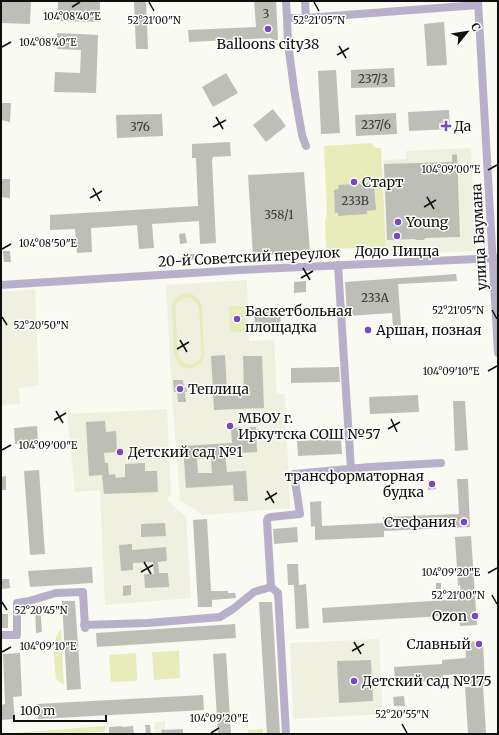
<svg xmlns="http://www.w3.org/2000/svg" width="499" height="735" font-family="Merriweather,serif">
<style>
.built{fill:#eff0e0}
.green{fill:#e8ebba;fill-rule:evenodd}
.building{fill:#bdbeb6;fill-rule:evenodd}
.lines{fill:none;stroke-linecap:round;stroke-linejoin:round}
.minor{stroke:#b8b0cb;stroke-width:8}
.ticks{fill:none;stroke:#0f0f0d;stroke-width:1.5}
.poi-dot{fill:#7a48c0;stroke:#fffffe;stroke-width:1.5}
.labels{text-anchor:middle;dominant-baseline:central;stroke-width:3;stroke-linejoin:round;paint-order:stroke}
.number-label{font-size:12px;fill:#3a3b37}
.poi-label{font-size:14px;fill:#0f0f0d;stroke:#fffffe;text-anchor:start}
.street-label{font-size:14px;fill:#0f0f0d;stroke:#fffffe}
.ticks-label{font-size:10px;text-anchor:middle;fill:#0f0f0d;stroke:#fffffe;stroke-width:3;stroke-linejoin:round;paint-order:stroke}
</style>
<rect width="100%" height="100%" fill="#f9faf1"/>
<!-- built -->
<path class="built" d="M471,148L475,251L387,255L383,160L406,159V151Z
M247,280L249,341L274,340L277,394H285L290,508L203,515L180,500L171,380L166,285Z
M35,289L39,385L19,388L20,404L1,405V292Z
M167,409L171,494L167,500L186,517L191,598L105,605L100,490L75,492L67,414Z
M379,639L383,714L293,719L290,643Z
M165,721V734H155L154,722Z"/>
<!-- green -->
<path class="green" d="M371,143L376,148H381L386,247L326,249L325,221L327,215L324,146Z
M188,293C196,295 199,298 202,306L204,358C196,373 179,372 174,354L172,304C176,297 180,294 188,293ZM184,298C192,297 196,301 199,308L202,356C195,368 181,367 178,353L175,306L177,303Z
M229,306H245L246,332H230Z
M61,628L64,685L56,679L53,644Z
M179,651L180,678L154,680L152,652Z
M136,653L137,681L111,682L109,655Z
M106,726L104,732L79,734H1Z
M263,729V734H248V730Z"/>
<!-- building -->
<path class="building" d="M1,1H31L30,24L1,23Z
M58,1H100V22L57,21Z
M134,1H146L148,49H136Z
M254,1H276L278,40H272L271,38L189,42L188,30L256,27Z
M444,22L447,65L427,66L424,24Z
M57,33L98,35L96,93L54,92L55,72L80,73L81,50L57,49Z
M394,68L395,87L351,88V70Z
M336,70L340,133L321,134L318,71Z
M226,73L238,93L213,107L202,87Z
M1,103H11L10,122L1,120Z
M273,109L286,126L266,142L253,125Z
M449,110L450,129L409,131L408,112Z
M396,113L397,134L356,136L355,115Z
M162,114L163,136L117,138L116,115Z
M230,142L231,156L213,157L212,160L216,243L200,244L199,221L152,224L154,248L139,249L137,225L91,228L92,252L77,253L75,229L50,230V215L198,206L196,158H192V144Z
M457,154L460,237L426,238L423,240H417L414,239L387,240L384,164L452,162V155Z
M304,172L310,252L253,256L248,175Z
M1,179H10V198L1,197Z
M369,183V187H374L376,210L367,211V214L338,216V213H335L334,190L339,189L338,185Z
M185,233L187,243L180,244L179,234Z
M3,251H10L11,262H4Z
M189,254H198V259L189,260Z
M456,274L457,281L398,284L401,325L393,326L392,313L347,316L345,282Z
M306,281V292L294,293V282Z
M280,311L281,327L255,328L254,312Z
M225,355L227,392L244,391L243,356H262L264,408L214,410L211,356Z
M339,367L340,382L291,383V368Z
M173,380H183L184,387H186L187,392H185L186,402H178L177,392H174Z
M418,395L419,412L370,414L369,397Z
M453,401H465L468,450L455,451Z
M105,421L106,432L116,431L117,452L104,453L105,463H108L109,475L115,474L116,478L125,477V464L145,463V471H157L158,492L104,494L102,475L89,476L86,422Z
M37,426L38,443L15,444L14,428Z
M256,427L257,452L225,454L227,472L246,471L248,501H234L233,485L186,488L183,446L232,443L231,428ZM205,458H211L212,473H198L197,459Z
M341,439L342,454L298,456L297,441Z
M39,470L45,554L30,555L24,471Z
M6,476V490H1V477Z
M457,479H468L470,527L384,531V537L315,540V526L311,527L310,502L321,501L322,526L383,523V517L459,514Z
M428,480H435L436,489L428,490Z
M207,519L211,591H228V593H235L236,598L212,600V607H198L193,520Z
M165,523L166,536L141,537V524Z
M297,527L298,542L274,544L273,529Z
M471,536L477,625L460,626L459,615L323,623L322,608L462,599L460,585L458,586L455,537Z
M132,544V550L166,547L167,561L158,562L159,573H168L169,587L145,588L144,574H154L153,562L133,563V570L121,571L119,545Z
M287,564H298L299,585L306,584L309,628L296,629L294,585H288Z
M92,567L93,583L30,587L28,571Z
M1,579H9L10,588L1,589Z
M436,583H441V589H436Z
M131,585V595L123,596V586Z
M62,601H75L81,689L67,690Z
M259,602H272L280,734H267Z
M35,605H40L42,632L36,633Z
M1,614H8V628H1Z
M235,624L236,638L97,647L96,633Z
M483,641L485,686H483L486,733L468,734L465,687H470V674L443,675V680L395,683L394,667L442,664V660L466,658L465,642Z
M20,653L22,696L13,697L15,719L1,720V705L5,704L3,654Z
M226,653L231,734H218L213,654Z
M371,660L373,701L339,703L337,661Z
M203,695L204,710L38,719L37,704Z
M404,696L405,706H394L393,697Z
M145,725H150L151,734H146Z
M122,726V727L133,726L134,734H109V727Z
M183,729V734H162L161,730Z"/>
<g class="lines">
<!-- minor -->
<path class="minor" d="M286,1L287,18
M305,1L306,18L478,5
M478,1L498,353
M306,18H287L288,43L294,89L302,135L306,146
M338,265L346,392L351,469
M1,285L239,270L498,258
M271,587L267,521L268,518L271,517L300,514L294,474L370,467L441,463
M84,625L148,623L220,617L233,609L254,592L271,587L278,593L286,734
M1,635H17V603L29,601L56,593L83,592L85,628"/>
</g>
<!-- ticks -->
<path class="ticks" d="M149,2L154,11M314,2L319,11M72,7L80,2M339,46L346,58M2,47L11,42M337,55L349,48M216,117L223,129M213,127L226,120M488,170L497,165M93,188L100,201M427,197L434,209M90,198L102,191M424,207L436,200M2,249L11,244M303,268L310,280M301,278L313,271M492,310L497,319M2,317L7,325M180,340L187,352M177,349L189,342M488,371L497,366M56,411L63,423M391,419L397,432M54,420L66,413M388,429L400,422M2,450L11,445M267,491L274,503M265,500L277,493M144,562L151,574M141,572L153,565M488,573L497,568M492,595L497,604M2,602L7,610M354,642L361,654M352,651L364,644M2,652L11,647M402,724L407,733M211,733L219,728"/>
<!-- markers -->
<g class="poi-dot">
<circle cx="268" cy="29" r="4"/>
<path d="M444 120h4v4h4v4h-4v4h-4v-4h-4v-4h4z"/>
<circle cx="354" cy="182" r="4"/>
<circle cx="398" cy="222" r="4"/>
<circle cx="397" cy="236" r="4"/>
<circle cx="237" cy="319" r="4"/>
<circle cx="368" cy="330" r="4"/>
<circle cx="180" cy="389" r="4"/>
<circle cx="230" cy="426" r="4"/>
<circle cx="120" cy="452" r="4"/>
<circle cx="432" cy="484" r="4"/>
<circle cx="464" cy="522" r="4"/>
<circle cx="475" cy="616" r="4"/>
<circle cx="479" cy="644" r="4"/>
<circle cx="354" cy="681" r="4"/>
</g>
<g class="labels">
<!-- number labels -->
<g class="number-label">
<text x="266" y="13">3</text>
<text x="373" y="78">237/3</text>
<text x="376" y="124">237/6</text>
<text x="140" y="126">376</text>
<text x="355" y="200">233В</text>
<text x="279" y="214">358/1</text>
<text x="375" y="297">233А</text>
</g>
<!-- poi labels -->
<g class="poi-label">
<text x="268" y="44" text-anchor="middle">Balloons city38</text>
<text x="454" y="126">Да</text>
<text x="362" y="182">Старт</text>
<text x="406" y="222">Young</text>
<text x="397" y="251" text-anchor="middle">Додо Пицца</text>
<text x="245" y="311">Баскетбольная<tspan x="245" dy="16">площадка</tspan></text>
<text x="376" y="330">Аршан, позная</text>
<text x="188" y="389">Теплица</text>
<text x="238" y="418">МБОУ г.<tspan x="238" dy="16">Иркутска СОШ №57</tspan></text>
<text x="128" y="452">Детский сад №1</text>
<text x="424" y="476" text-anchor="end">трансформаторная<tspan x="424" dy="16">будка</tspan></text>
<text x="456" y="522" text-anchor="end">Стефания</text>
<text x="467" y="616" text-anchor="end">Ozon</text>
<text x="471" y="644" text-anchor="end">Славный</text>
<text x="362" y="681">Детский сад №175</text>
</g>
<!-- street labels -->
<g class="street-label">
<text transform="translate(479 237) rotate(-93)">улица Баумана</text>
<text transform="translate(249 257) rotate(-3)">20-й Советский переулок</text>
</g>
</g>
<g class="ticks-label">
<text x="72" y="20">104°08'40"E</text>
<text x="154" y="24">52°21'00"N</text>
<text x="319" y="24">52°21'05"N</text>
<text x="48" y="46">104°08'40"E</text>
<text x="451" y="173">104°09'00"E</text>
<text x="48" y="247">104°08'50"E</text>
<text x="458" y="314">52°21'05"N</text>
<text x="41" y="329">52°20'50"N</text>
<text x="451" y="375">104°09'10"E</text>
<text x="48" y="449">104°09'00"E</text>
<text x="451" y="576">104°09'20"E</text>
<text x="458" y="599">52°21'00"N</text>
<text x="41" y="614">52°20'45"N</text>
<text x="48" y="650">104°09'10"E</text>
<text x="402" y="718">52°20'55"N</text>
<text x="219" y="722">104°09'20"E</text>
</g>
<!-- border -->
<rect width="499" height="735" fill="none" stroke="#0f0f0d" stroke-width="4"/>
<!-- north arrow -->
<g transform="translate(467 32) rotate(60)" stroke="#fffffe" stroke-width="3" paint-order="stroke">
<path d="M0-3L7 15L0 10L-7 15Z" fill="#0f0f0d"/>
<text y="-6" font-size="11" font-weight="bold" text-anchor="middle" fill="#0f0f0d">С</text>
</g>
<!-- scale -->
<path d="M14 715v6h92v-6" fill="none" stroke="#0f0f0d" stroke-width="2"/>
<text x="20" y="715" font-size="12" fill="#0f0f0d" stroke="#fffffe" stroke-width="3" paint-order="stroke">100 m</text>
</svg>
